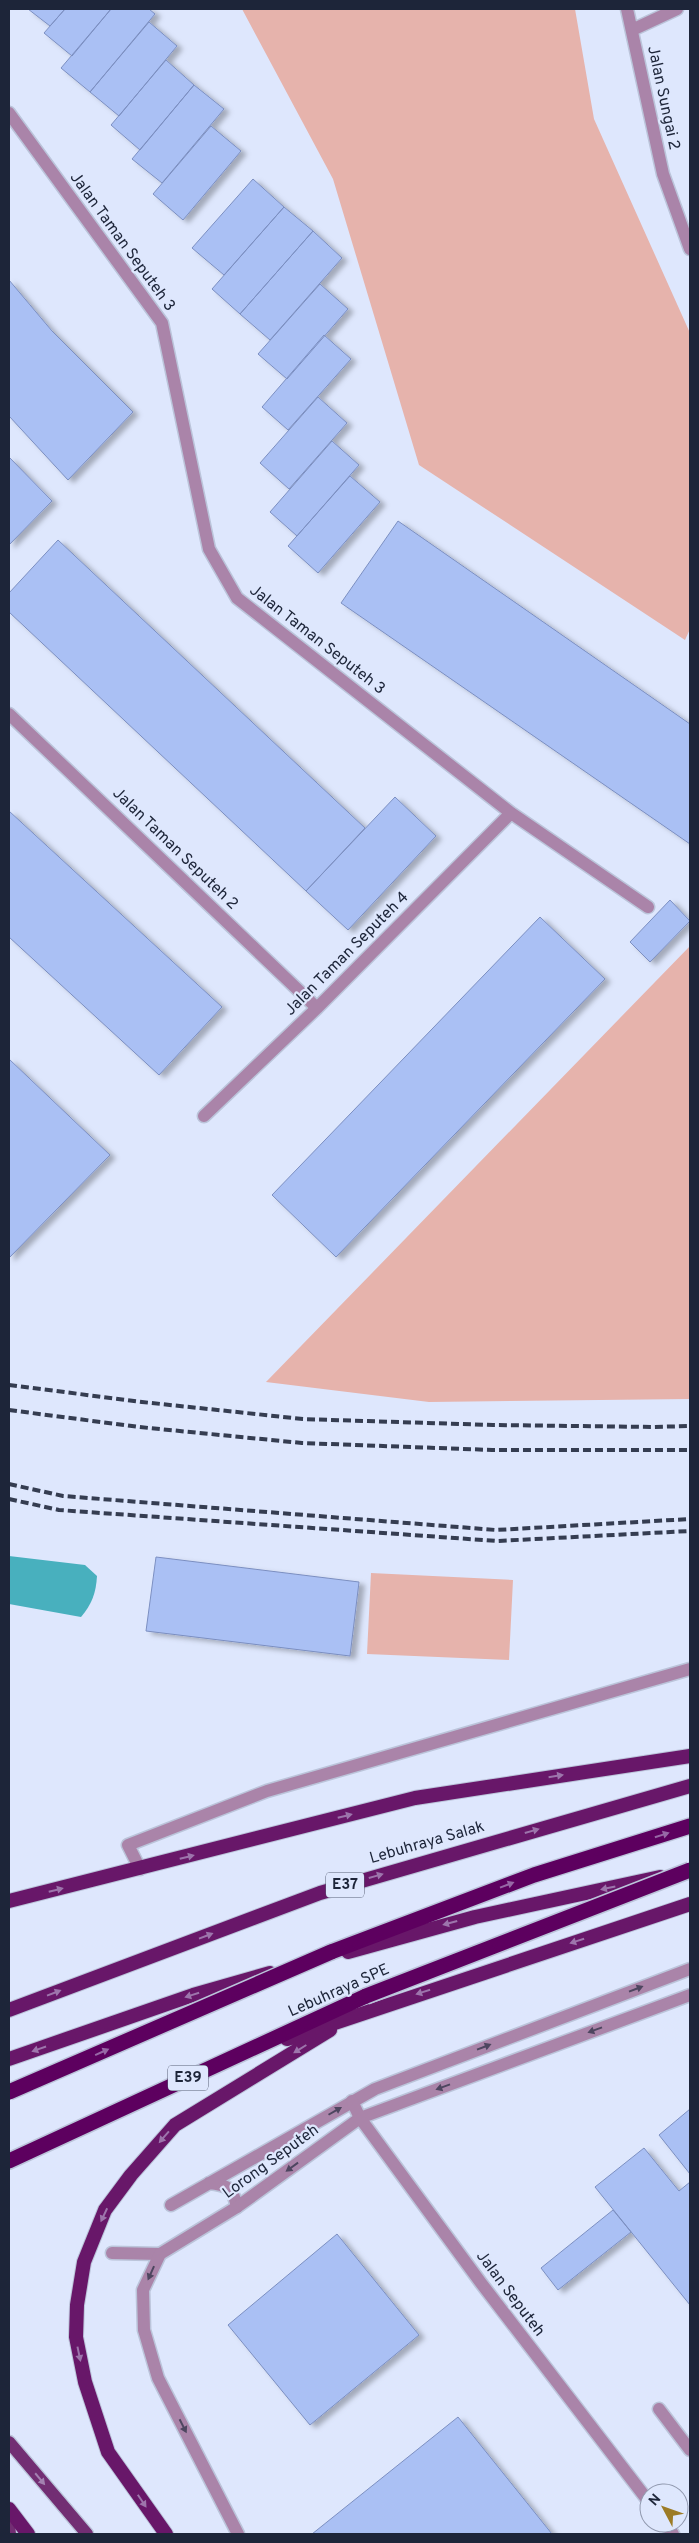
<svg xmlns="http://www.w3.org/2000/svg" width="699" height="2543" font-family="Overpass,sans-serif">
<style>
.green{fill:#e6b3ac}
.water{fill:#48b0be}
.building{fill:#aac0f4;stroke:#7c8fc1;filter:url(#shadow)}
.lines{fill:none;stroke-linecap:round;stroke-linejoin:round}
.service-casing{stroke:#bbc4da;stroke-width:15}
.minor-casing{stroke:#bbc4da;stroke-width:15}
.primary-casing{stroke:#bbc4da;stroke-width:15}
.trunk-casing{stroke:#bbc4da;stroke-width:16}
.motorway-casing{stroke:#bbc4da;stroke-width:18}
.service{stroke:#aa84a9;stroke-width:12}
.minor{stroke:#aa84a9;stroke-width:12}
.primary{stroke:#722e73;stroke-width:12}
.trunk{stroke:#681769;stroke-width:14}
.motorway{stroke:#5d005f;stroke-width:15}
.rail{stroke:#353d51;stroke-width:4;stroke-dasharray:8 4;stroke-linecap:butt}
.motorway-bridge-casing{stroke:#bbc4da;stroke-width:18;stroke-linecap:butt}
.motorway-bridge{stroke:#5d005f;stroke-width:15}
.oneway{fill:#9d75ac}
.oneway2{fill:#9768a6}
.oneway3{fill:#4e4660}
.oneway4{fill:#a381b1}
.labels{text-anchor:middle;dominant-baseline:central;stroke-width:4.5;stroke-linejoin:round;paint-order:stroke}
.shield{fill:#dee7fd;stroke:#575f74;stroke-width:1}
.shield-label{font-size:15px;font-weight:bold;fill:#1d2539}
.street-label{font-size:16px;fill:#1d2539;stroke:#dee7fd}
</style>
<defs>
<filter id="shadow"><feDropShadow dx="5.5" dy="3" stdDeviation="2.5" flood-color="#0004"/></filter>
</defs>
<rect width="100%" height="100%" fill="#dee7fd"/>
<!-- green -->
<path class="green" d="M242,9H575L594,119L690,333V629L685,640L419,465L333,179Z
M690,946V1399L429,1402L266,1382Z
M371,1573L513,1580L509,1660L367,1654Z"/>
<!-- water -->
<path class="water" d="M9,1556L85,1565L97,1576C96,1593 92,1604 81,1617L9,1604Z"/>
<!-- building -->
<path class="building" d="M28,9H65L50,26Z
M65,9H111L72,56L44,33Z
M111,9H149L155,14L90,92L61,68Z
M149,22L177,46L119,116L90,92Z
M166,60L194,85L140,150L111,125Z
M194,85L224,109L162,183L132,159Z
M211,126L241,151L183,220L153,194Z
M253,179L284,207L224,275L192,248Z
M284,207L313,231L240,314L212,289Z
M313,231L342,258L270,340L240,314Z
M9,280L52,331L133,412L68,480L9,416Z
M320,284L348,309L287,379L258,354Z
M324,335L351,359L288,430L262,407Z
M318,397L347,423L289,489L260,463Z
M332,441L359,465L297,536L270,512Z
M9,457L52,501L9,545Z
M350,476L380,502L318,573L288,546Z
M398,521L690,724V844L341,603Z
M58,540L365,828L306,891L9,612V593Z
M395,797L436,836L348,930L306,891Z
M9,811L222,1007L159,1075L9,937Z
M670,900L690,921L650,962L630,942Z
M540,917L605,979L336,1257L272,1195Z
M9,1059L110,1155L9,1258Z
M156,1557L359,1582L350,1656L146,1631Z
M690,2109V2174L659,2135Z
M644,2148L679,2191L690,2182V2305L595,2187Z
M613,2210L631,2232L558,2290L541,2268Z
M337,2234L419,2335L310,2425L228,2325Z
M458,2417L552,2534H312Z"/>
<g class="lines">
<!-- service casing -->
<g class="service-casing">
<path id="service" d="M209,2183C228,2185 233,2188 237,2207
M171,2205L375,2089L690,1969
M112,2253L160,2254
M659,2409L690,2450"/>
</g>
<!-- minor casing -->
<g class="minor-casing">
<path id="minor" d="M627,9L663,174L690,249
M632,30L677,9
M9,113L162,323L209,549L237,598L511,813L648,907
M9,714L317,1008
M204,1116L317,1008L511,813
M140,1869L128,1845L267,1791L690,1669
M352,2101L360,2118L481,2283L649,2502
M665,2523L673,2534
M238,2534L158,2378L144,2330L143,2290L160,2254L237,2207L360,2118L690,1995"/>
</g>
<!-- primary casing -->
<g class="primary-casing">
<path id="primary" d="M9,2442L87,2534
M9,2525L10,2534"/>
</g>
<!-- trunk casing -->
<g class="trunk-casing">
<path id="trunk" d="M9,1901L415,1798L690,1756
M348,1952L475,1917L660,1877
M9,2010L320,1893L690,1786
M287,2039L690,1904
M9,2059L193,1995L270,1973
M9,2509L28,2534
M166,2534L108,2452L85,2382L76,2337L77,2305L84,2262L105,2210L131,2175L175,2125L330,2030"/>
</g>
<!-- motorway casing -->
<g class="motorway-casing">
<path id="motorway" d="M331,1952L534,1875L690,1826
M9,2161L366,1996"/>
</g>
<!-- service -->
<use href="#service" class="service"/>
<!-- minor -->
<use href="#minor" class="minor"/>
<!-- primary -->
<use href="#primary" class="primary"/>
<!-- trunk -->
<use href="#trunk" class="trunk"/>
<!-- motorway -->
<use href="#motorway" class="motorway"/>
<!-- rail -->
<path class="rail" d="M9,1385L142,1402L303,1419L493,1425L653,1427L690,1426
M9,1410L139,1427L302,1443L492,1450H690
M9,1484L63,1496L496,1530L690,1519
M9,1499L59,1510L497,1541L690,1531"/>
<!-- motorway-bridge casing -->
<g class="motorway-bridge-casing">
<path id="motorway-bridge" d="M366,1996L690,1870
M9,2092L331,1952"/>
</g>
<!-- motorway-bridge -->
<use href="#motorway-bridge" class="motorway-bridge"/>
</g>
<!-- one-way arrows -->
<defs><path id="oneway-solid" d="M-6-.8H1V-3.2L6.5 0L1 3.2V.8H-6Z" transform="scale(1.25)"/></defs>
<g class="oneway">
<use href="#oneway-solid" transform="translate(556 1776) rotate(-9)"/>
<use href="#oneway-solid" transform="translate(345 1816) rotate(-14)"/>
<use href="#oneway-solid" transform="translate(532 1831) rotate(-16)"/>
<use href="#oneway-solid" transform="translate(187 1857) rotate(-14)"/>
<use href="#oneway-solid" transform="translate(376 1876) rotate(-16)"/>
<use href="#oneway-solid" transform="translate(608 1888) rotate(168)"/>
<use href="#oneway-solid" transform="translate(56 1890) rotate(-14)"/>
<use href="#oneway-solid" transform="translate(450 1923) rotate(165)"/>
<use href="#oneway-solid" transform="translate(206 1936) rotate(-21)"/>
<use href="#oneway-solid" transform="translate(577 1941) rotate(162)"/>
<use href="#oneway-solid" transform="translate(423 1992) rotate(162)"/>
<use href="#oneway-solid" transform="translate(54 1993) rotate(-21)"/>
<use href="#oneway-solid" transform="translate(192 1995) rotate(162)"/>
<use href="#oneway-solid" transform="translate(39 2049) rotate(161)"/>
<use href="#oneway-solid" transform="translate(300 2049) rotate(148)"/>
<use href="#oneway-solid" transform="translate(164 2137) rotate(131)"/>
<use href="#oneway-solid" transform="translate(104 2215) rotate(115)"/>
<use href="#oneway-solid" transform="translate(79 2354) rotate(78)"/>
<use href="#oneway-solid" transform="translate(142 2501) rotate(56)"/>
</g>
<g class="oneway2">
<use href="#oneway-solid" transform="translate(662 1835) rotate(-18)"/>
<use href="#oneway-solid" transform="translate(507 1885) rotate(-21)"/>
<use href="#oneway-solid" transform="translate(102 2052) rotate(-24)"/>
</g>
<g class="oneway3">
<use href="#oneway-solid" transform="translate(636 1989) rotate(-21)"/>
<use href="#oneway-solid" transform="translate(595 2030) rotate(160)"/>
<use href="#oneway-solid" transform="translate(484 2047) rotate(-21)"/>
<use href="#oneway-solid" transform="translate(443 2087) rotate(160)"/>
<use href="#oneway-solid" transform="translate(335 2111) rotate(-30)"/>
<use href="#oneway-solid" transform="translate(292 2167) rotate(144)"/>
<use href="#oneway-solid" transform="translate(151 2273) rotate(114)"/>
<use href="#oneway-solid" transform="translate(183 2426) rotate(63)"/>
</g>
<use class="oneway4" href="#oneway-solid" transform="translate(40 2479) rotate(50)"/>
<g class="labels">
<!-- shield labels -->
<g class="shield">
<rect x="326" y="1872.5" width="38" height="25" rx="4"/>
<rect x="168" y="2065.5" width="40" height="25" rx="4"/>
</g>
<g class="shield-label">
<text x="345" y="1885">E37</text>
<text x="188" y="2078">E39</text>
</g>
<!-- street labels -->
<g class="street-label">
<text transform="translate(663 98) rotate(78)">Jalan Sungai 2</text>
<text transform="translate(122 242) rotate(54)">Jalan Taman Seputeh 3</text>
<text transform="translate(317 640) rotate(38)">Jalan Taman Seputeh 3</text>
<text transform="translate(175 849) rotate(44)">Jalan Taman Seputeh 2</text>
<text transform="translate(347 954) rotate(-45)">Jalan Taman Seputeh 4</text>
<text transform="translate(427 1843) rotate(-16)">Lebuhraya Salak</text>
<text transform="translate(339 1991) rotate(-24)">Lebuhraya SPE</text>
<text transform="translate(271 2162) rotate(-36)">Lorong Seputeh</text>
<text transform="translate(510 2294) rotate(53)">Jalan Seputeh</text>
</g>
</g>
<!-- border -->
<rect width="699" height="2543" fill="none" stroke="#1d2539" stroke-width="20"/>
<!-- north arrow -->
<g transform="translate(664 2508) rotate(311)"><circle r="24" fill="#dee7fd" stroke="#9199af"/>
<path d="M0-4L9 19L0 12L-9 19Z" fill="#9c7b26"/>
<text y="-8" font-size="14" font-weight="bold" text-anchor="middle" fill="#1d2539">N</text>
</g>
</svg>
